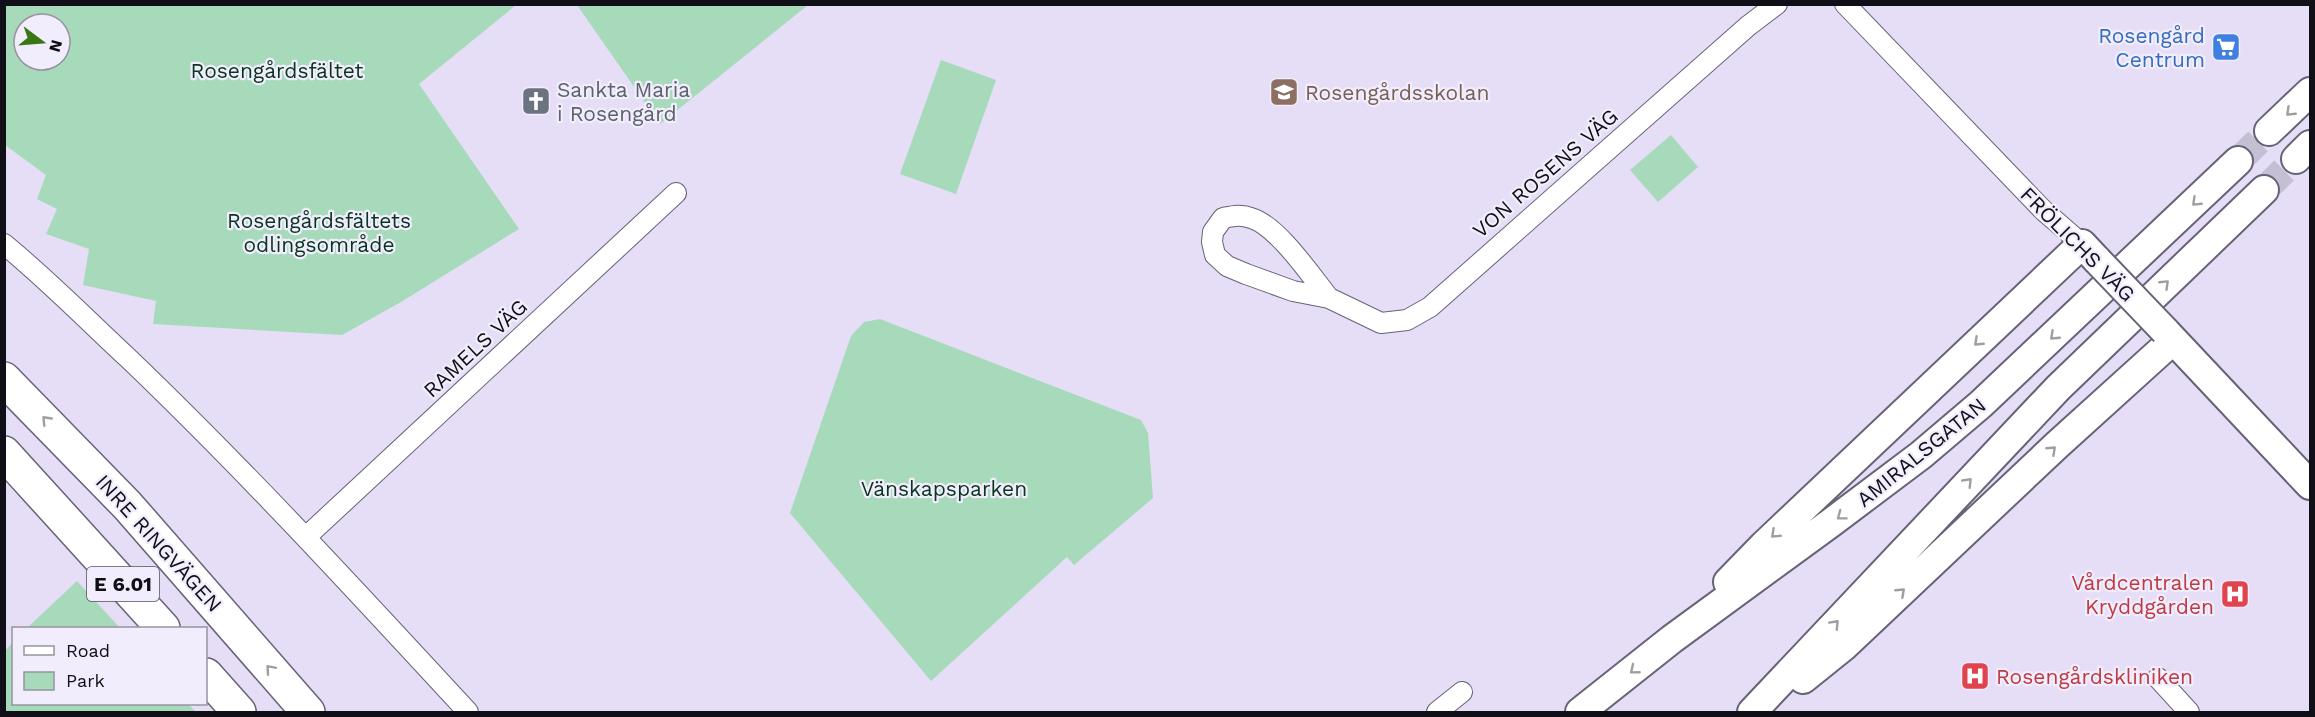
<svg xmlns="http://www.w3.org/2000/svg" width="2315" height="717" font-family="'Work Sans',sans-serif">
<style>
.green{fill:#a7daba;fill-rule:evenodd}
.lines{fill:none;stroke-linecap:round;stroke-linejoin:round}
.secondary-tunnel{stroke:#c5bfd4;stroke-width:28;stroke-dasharray:28 14;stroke-linecap:butt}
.street-casing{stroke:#686277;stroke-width:22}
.secondary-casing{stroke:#686277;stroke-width:32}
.highway-casing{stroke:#686277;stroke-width:36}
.street{stroke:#fff;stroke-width:20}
.secondary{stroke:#fff;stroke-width:28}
.highway{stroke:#fff;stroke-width:33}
.secondary-bridge-casing{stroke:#686277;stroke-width:32;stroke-linecap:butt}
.secondary-bridge{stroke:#fff;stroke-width:28}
.oneway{stroke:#9f9fa2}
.labels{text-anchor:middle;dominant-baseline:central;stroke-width:4.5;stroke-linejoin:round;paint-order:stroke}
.shield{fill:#f1edfc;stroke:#54515b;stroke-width:1.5}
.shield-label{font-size:20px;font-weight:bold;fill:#100e16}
.shop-label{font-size:21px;fill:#366cbe;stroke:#f1edfc;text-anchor:end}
.park-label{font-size:21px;fill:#09351f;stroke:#f1edfc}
.worship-label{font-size:21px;fill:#5b616d;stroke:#f1edfc;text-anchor:start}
.education-label{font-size:21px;fill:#785e54;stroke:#f1edfc;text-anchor:start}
.street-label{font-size:21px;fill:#100e16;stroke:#f1edfc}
.health-label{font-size:21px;fill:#be3a42;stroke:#f1edfc;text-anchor:end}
</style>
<rect width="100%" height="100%" fill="#e5def6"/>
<!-- green -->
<path class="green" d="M5,4L516,5L419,84L519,229L401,302L342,335L153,324L156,301L83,285L89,249L46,234L57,209L37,199L46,175L5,145ZM24,24H60V60H24Z
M577,5H808L660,124Z
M941,60L996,80L956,194L900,174Z
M1671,135L1698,167L1658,202L1630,170Z
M880,319L1141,420L1148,433L1153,498L1074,565L1067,557L931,681L790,513L851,336L864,322Z
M77,581L120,628H27Z
M13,642L14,704H188L196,712H5V651Z"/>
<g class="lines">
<!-- secondary-tunnel -->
<path class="secondary-tunnel" d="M2238,161L2269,131
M2264,190L2296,159"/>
<!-- street casing -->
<g class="street-casing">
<path id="street" d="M1845,4L2044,211L2082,244
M4,244C48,280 87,320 128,358C246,471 357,592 468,712
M1329,298C1311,276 1278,226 1251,218C1241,214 1233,216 1223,218L1213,232L1212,242L1215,255L1227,266L1246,274L1293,291L1329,298L1381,323L1407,320L1430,307L1748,26L1777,4
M306,537L676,193
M2158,678L2189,712
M1437,712L1462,692"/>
</g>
<!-- secondary casing -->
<g class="secondary-casing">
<path id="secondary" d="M2269,131L2310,92
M2296,159L2310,145
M2165,331L2310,485
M1728,582L1764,545L2082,244L2097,260
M1803,679L1844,646L2057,445L2173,340
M1580,712L1672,639L1832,522L1921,455L1981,404L2238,161
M1752,712L2058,388L2264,190"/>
</g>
<!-- highway casing -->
<g class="highway-casing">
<path id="highway" d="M4,379L127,505L308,712
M4,453L163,628
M206,675L239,712"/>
</g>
<!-- street -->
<use href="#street" class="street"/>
<!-- secondary -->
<use href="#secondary" class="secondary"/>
<!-- highway -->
<use href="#highway" class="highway"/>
<!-- secondary-bridge casing -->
<g class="secondary-bridge-casing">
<path id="secondary-bridge" d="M2097,260L2165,331"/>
</g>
<!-- secondary-bridge -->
<use href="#secondary-bridge" class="secondary-bridge"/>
</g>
<!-- one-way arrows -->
<defs><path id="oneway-chevron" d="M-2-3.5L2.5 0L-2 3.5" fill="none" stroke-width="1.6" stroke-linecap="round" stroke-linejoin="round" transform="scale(1.5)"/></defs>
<g class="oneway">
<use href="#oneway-chevron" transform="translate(2290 112) rotate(136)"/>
<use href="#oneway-chevron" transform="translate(2196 202) rotate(136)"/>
<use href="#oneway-chevron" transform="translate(2165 284) rotate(-44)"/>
<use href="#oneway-chevron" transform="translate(2054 336) rotate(137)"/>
<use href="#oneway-chevron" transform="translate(1978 342) rotate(137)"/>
<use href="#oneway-chevron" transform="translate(46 420) rotate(-134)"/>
<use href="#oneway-chevron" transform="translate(2052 450) rotate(-43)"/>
<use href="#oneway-chevron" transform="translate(1968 482) rotate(-46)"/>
<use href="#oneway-chevron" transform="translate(1841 516) rotate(143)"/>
<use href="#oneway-chevron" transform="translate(1775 534) rotate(137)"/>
<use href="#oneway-chevron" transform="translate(1901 592) rotate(-43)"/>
<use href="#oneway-chevron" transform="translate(1835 624) rotate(-47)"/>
<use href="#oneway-chevron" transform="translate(270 669) rotate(-131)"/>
<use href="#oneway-chevron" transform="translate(1634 670) rotate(141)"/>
</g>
<!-- icons -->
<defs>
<g id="supermarket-square" transform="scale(1.5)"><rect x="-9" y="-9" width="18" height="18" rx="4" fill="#3f7fe0" stroke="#f1edfc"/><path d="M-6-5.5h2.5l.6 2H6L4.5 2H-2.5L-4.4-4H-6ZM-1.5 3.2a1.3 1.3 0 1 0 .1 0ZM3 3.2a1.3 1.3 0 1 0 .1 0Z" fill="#fff"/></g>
<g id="school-square" transform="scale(1.5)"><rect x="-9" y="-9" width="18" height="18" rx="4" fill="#8d6e63" stroke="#f1edfc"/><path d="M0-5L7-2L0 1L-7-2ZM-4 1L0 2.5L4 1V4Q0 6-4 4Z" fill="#fff"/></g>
<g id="church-square" transform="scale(1.5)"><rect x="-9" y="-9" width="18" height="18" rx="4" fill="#6b7280" stroke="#f1edfc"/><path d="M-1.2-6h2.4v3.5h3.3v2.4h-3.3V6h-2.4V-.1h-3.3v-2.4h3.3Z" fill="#fff"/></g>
<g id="hospital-square" transform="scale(1.5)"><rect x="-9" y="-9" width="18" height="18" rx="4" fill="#e0444e" stroke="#f1edfc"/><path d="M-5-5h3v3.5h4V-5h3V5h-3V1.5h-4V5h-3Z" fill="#fff"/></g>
</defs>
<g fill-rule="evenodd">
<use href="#supermarket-square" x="2226" y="47"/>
<use href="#school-square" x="1284" y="92"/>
<use href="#church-square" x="536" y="101"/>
<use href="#hospital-square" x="2235" y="594"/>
<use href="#hospital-square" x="1975" y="676"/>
</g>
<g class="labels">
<!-- shield labels -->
<rect class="shield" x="87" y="567" width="72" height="34" rx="4.5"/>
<g class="shield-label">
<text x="123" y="584">E 6.01</text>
</g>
<!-- shop labels -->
<g class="shop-label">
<text x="2205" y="35">Rosengård<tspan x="2205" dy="24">Centrum</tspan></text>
</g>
<!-- park labels -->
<g class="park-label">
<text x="277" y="70">Rosengårdsfältet</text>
<text x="319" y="220">Rosengårdsfältets<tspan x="319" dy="24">odlingsområde</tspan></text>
<text x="944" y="488">Vänskapsparken</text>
</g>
<!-- worship labels -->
<g class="worship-label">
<text x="557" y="89">Sankta Maria<tspan x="557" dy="24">i Rosengård</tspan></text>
</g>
<!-- education labels -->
<g class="education-label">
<text x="1305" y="92">Rosengårdsskolan</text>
</g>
<!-- street labels -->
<g class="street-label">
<text transform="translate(1545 173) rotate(-41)">VON ROSENS VÄG</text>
<text transform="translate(2078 244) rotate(45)">FRÖLICHS VÄG</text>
<text transform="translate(475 348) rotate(-43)">RAMELS VÄG</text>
<text transform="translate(1921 452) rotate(-39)">AMIRALSGATAN</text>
<text transform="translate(159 543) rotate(48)">INRE RINGVÄGEN</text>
</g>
<!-- health labels -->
<g class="health-label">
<text x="2214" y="582">Vårdcentralen<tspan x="2214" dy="24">Kryddgården</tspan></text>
<text x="1996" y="676" text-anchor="start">Rosengårdskliniken</text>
</g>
</g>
<!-- border -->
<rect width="2315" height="717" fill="none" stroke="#100e16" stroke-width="12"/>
<!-- legend -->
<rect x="12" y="627" width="195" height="78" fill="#f1edfc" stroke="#9794a0" stroke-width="1.5"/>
<rect x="24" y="646" width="30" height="9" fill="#ffffff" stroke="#9794a0" stroke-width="1.5"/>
<text x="66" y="657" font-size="18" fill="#100e16">Road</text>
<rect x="24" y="672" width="30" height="18" fill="#a7daba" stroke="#9794a0" stroke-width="1.5"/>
<text x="66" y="687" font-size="18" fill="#100e16">Park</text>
<!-- north arrow -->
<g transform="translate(42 42) rotate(106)"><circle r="28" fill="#f1edfc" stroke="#9794a0" stroke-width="1.5"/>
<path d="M0-4.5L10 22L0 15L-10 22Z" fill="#397712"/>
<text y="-9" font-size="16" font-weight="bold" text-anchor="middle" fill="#100e16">N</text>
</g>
</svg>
